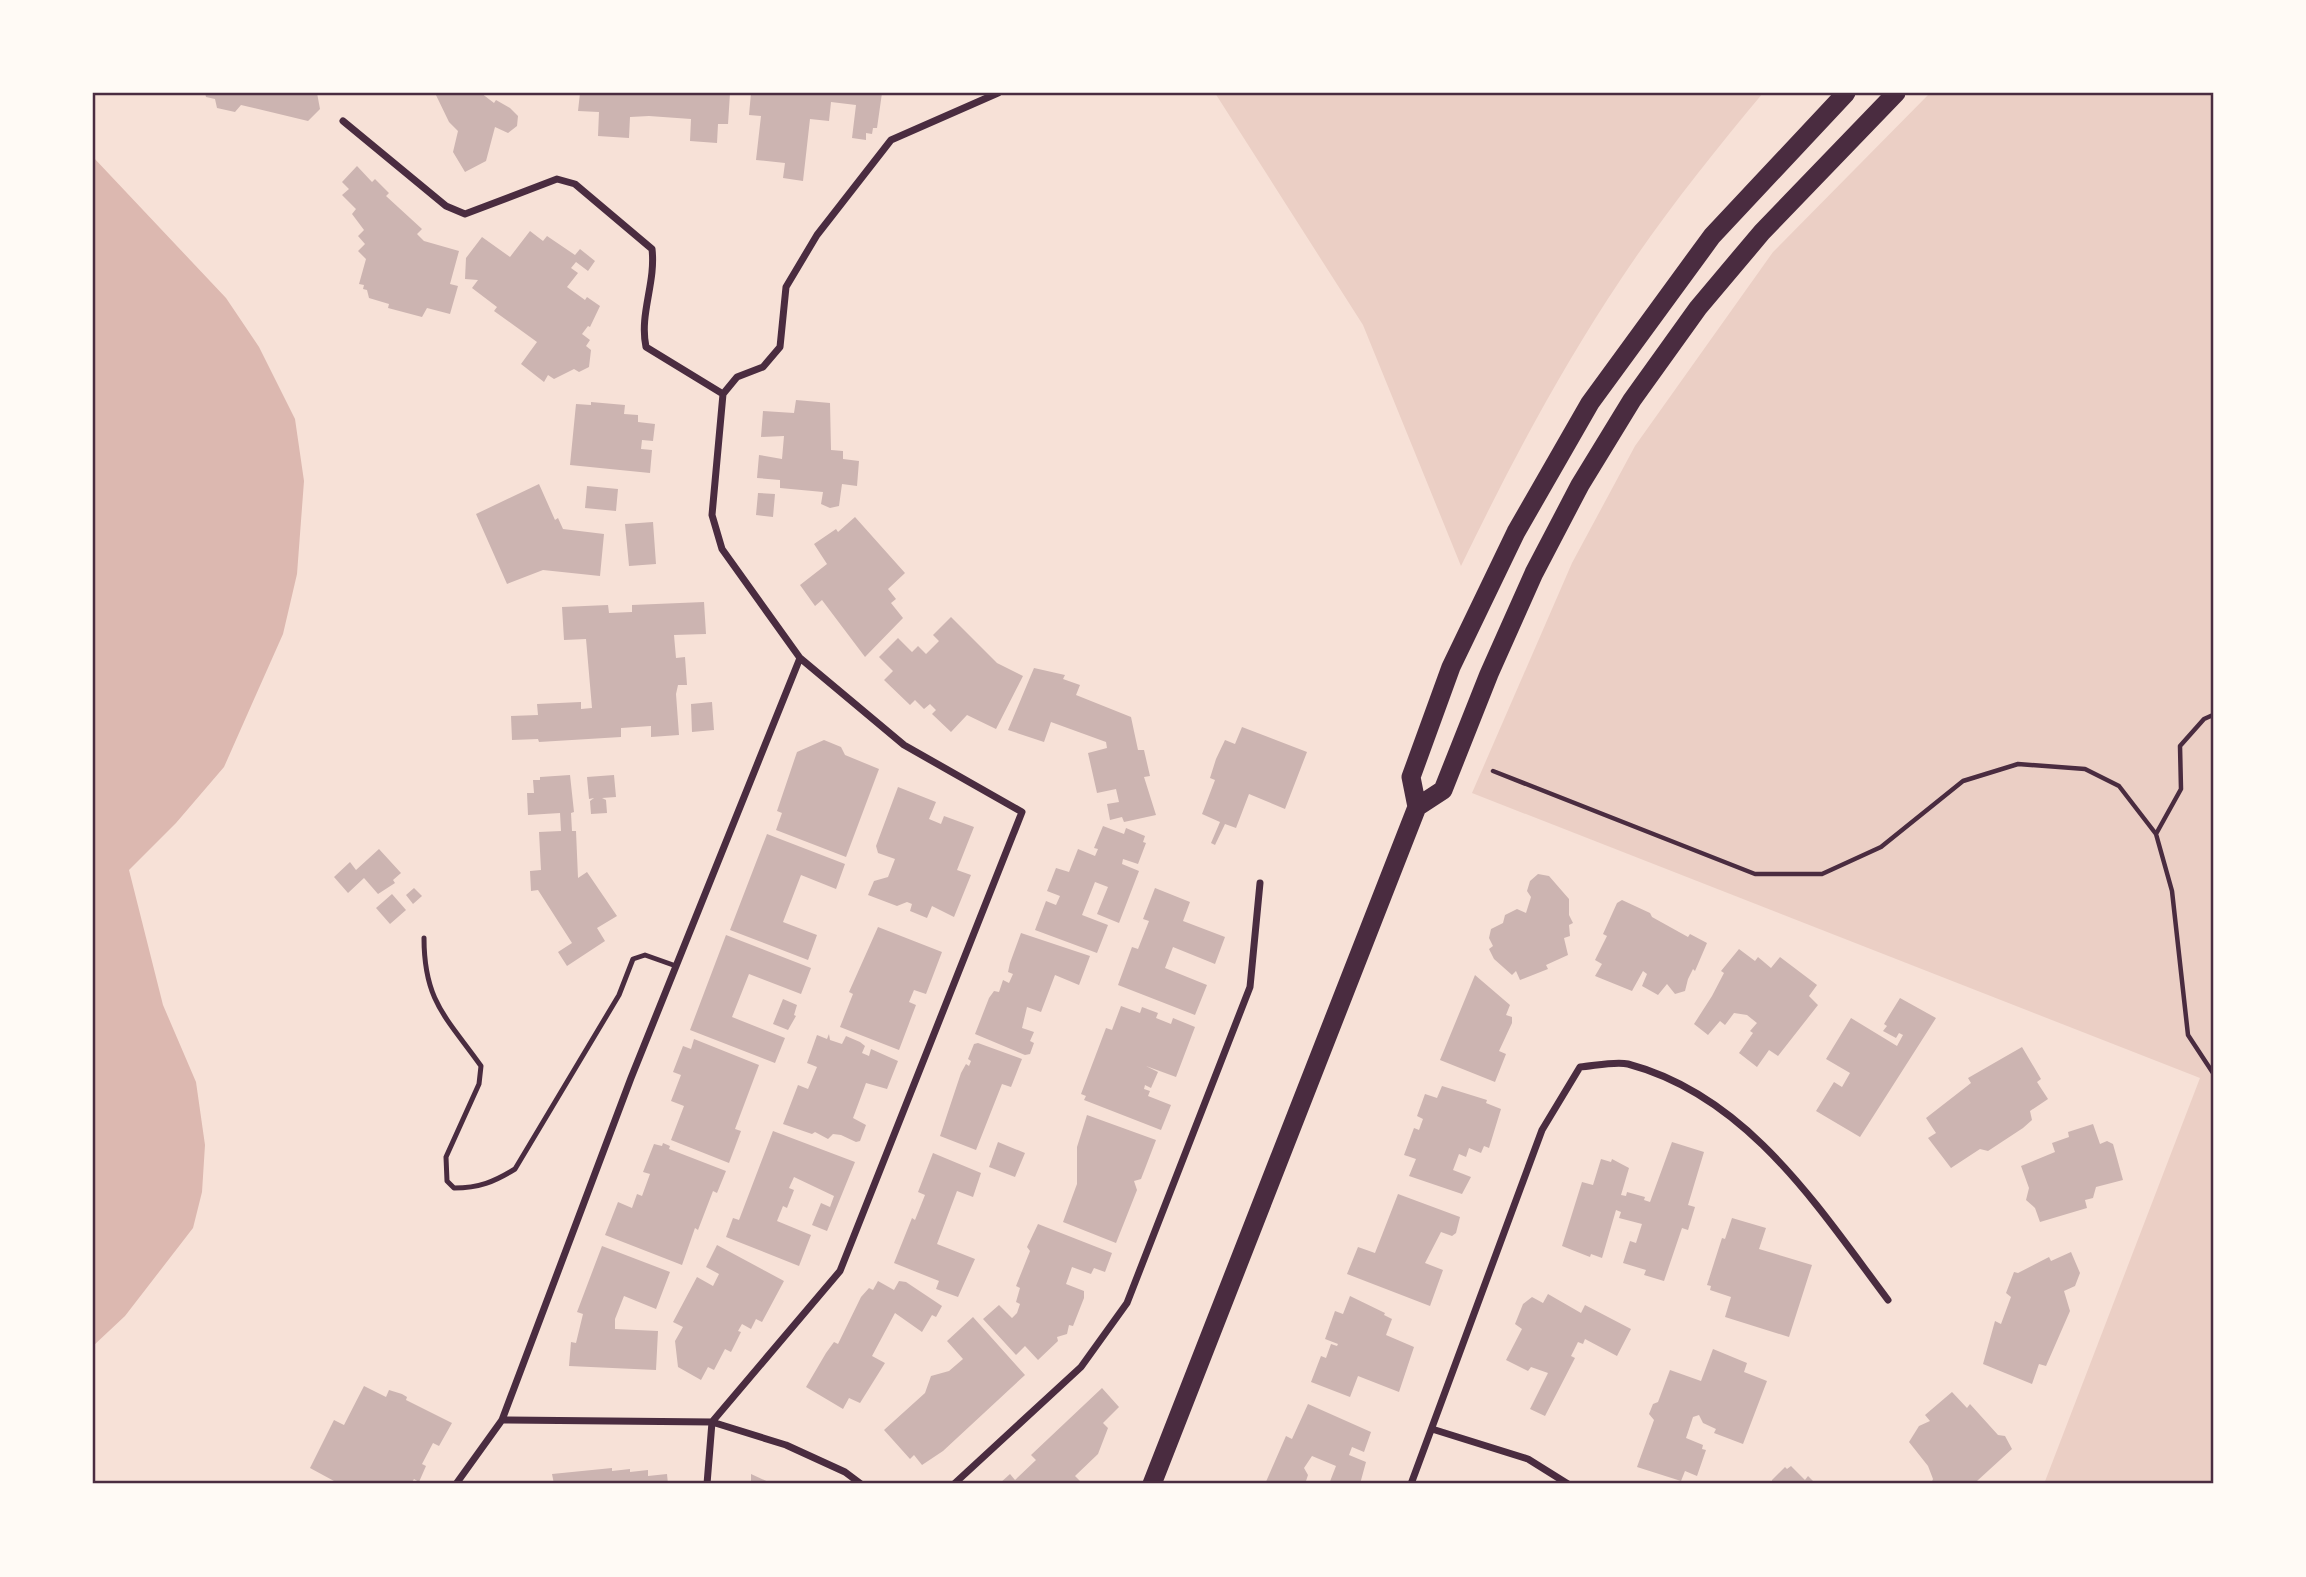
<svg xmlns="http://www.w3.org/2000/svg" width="2306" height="1577" font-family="'Archivo Narrow',sans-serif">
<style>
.green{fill:#ebcfc5}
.water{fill:#dcb8b0}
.building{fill:#ccb4b1}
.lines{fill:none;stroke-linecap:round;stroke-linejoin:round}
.path{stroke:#4a2c40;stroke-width:4.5}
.service{stroke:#4a2c40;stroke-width:5}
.minor{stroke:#4a2c40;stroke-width:7}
.trunk{stroke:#4a2c40;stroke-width:19}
.neatline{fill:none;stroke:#4a2c40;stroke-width:2.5}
</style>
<rect width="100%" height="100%" fill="#f7e1d7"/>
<!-- green -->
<path class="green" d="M1215,93H1763C1713,153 1664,214 1621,279C1560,370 1509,467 1461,566L1363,325Z
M1930,93H2213V1484H2044L2200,1078L1472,793L1572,563L1635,446L1773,252Z"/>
<!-- water -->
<path class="water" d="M93,157L226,298L259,347L295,419L304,481L297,574L283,634L224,767L176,823L129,870L163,1005L196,1082L205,1145L202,1192L193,1228L125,1316L93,1346Z"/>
<!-- building -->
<path class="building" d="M205,93H317L320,109L308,121L241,105L235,112L217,108L215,99L206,97Z
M435,93H481L494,103L496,100L510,108L518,116L517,126L508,133L495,127L486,161L465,172L453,152L458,131L449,122Z
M580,93H730L728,124H718L717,143L690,141L691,119L649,116L630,117L629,138L598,136L599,112L578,111Z
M751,93H882L877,128H873L872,134L866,133V140L852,138L856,105L831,102L829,121L810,119L803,181L783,178L785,163L756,160L761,116L749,115Z
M357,166L372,182L375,179L389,193L386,196L422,229L417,234L424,241L459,251L450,284L458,286L450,314L427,308L422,317L388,308L389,304L369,298L367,290L363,289L364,285L359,284L366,259L358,251L365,244L358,236L364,230L352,214L356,209L342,195L349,189L342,182Z
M530,231L543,241L547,236L575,255L580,249L595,261L588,271L576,262L571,268L578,273L567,287L585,300L587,297L600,306L590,327L588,326L582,334L590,340L586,346L591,350L589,367L579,372L574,369L554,379L548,375L544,382L521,364L537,342L494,311L497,307L472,288L478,280L465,279L466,258L482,237L510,257Z
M796,400L830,403L831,450L843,451V459L859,461L857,486L842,484L839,506L830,508L821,504L823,492L780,488V480L757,478L759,455L782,459L784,436L761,437L763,411L794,413Z
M591,402L625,405L624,414L638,415V422L655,424L653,441L642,440L641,449L652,450L650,473L570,465L576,404L591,405Z
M539,484L555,520L558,518L563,529L604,534L600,576L543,570L507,584L476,514Z
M587,486L618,489L616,511L585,508Z
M758,493L775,494L773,517L756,515Z
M855,517L905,573L888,589L896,599L891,603L903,618L865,657L822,600L815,606L800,585L827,564L814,544L836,529L838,532Z
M653,522L656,564L629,566L625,524Z
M704,602L706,634L674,635L676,658L685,657L687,685H678L676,694L679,735L651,737V726L621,728V737L539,742L538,739L512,740L511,716L538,715L537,704L581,702V709L592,708L586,639L564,640L562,607L608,605L609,613L632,612V605Z
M951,617L997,663L1023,676L996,729L967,715L951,732L932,714L936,710L930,704L924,709L915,700L910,705L884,680L893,671L879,657L898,638L912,652L918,646L926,654L939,641L933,635Z
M1034,668L1065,675L1063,679L1080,685L1076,695L1131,717L1138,750H1144L1150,776L1144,777L1156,815L1124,822L1122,817L1110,820L1107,804L1119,802L1116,789L1097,793L1088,753L1107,748L1106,742L1051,722L1044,742L1008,730Z
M712,702L714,730L692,732L691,704Z
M1242,727L1307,752L1285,809L1249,794L1236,828L1225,824L1215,845L1211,843L1220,822L1202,814L1215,780L1210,778L1216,759L1225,740L1235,744Z
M824,740L841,747L845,755L879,769L846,857L776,830L782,813L777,811L797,752Z
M570,775L574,812L571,813L572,831H576L578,878L587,872L617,916L597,928L605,941L567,966L558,952L572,943L538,890L531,891L530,871L541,870L539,832L561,831L560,813L528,815L527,793H534L533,780H540V777Z
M614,775L616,797L602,798L606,800L607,813L591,814L590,801L594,798L589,799L587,777Z
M898,787L936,802L929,819L941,824L944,816L974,827L957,870L971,875L954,917L932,906L927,918L910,911L912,904L907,902L897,906L868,895L874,881L888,877L895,859L878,853L876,846Z
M1103,826L1124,834L1126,828L1145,836L1143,842L1146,843L1138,864L1123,859L1122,864L1139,871L1119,923L1097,914L1108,887L1095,882L1082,915L1108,925L1097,953L1035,930L1046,901L1056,905L1060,896L1047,891L1056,868L1069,872L1078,849L1095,856L1098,849L1094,848Z
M767,834L845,864L836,889L801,875L783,922L817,935L808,960L730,930Z
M379,849L401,873L393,880L395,883L378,894L364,878L348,893L334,877L350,862L356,870Z
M1538,874L1549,876L1569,899V915L1573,923L1569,925L1570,936L1564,938L1568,955L1546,965L1548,969L1520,980L1516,971L1512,975L1494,959L1489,949L1493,946L1489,938L1491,929L1503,923L1505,915L1517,909L1526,913L1531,897L1527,891L1530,881Z
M414,888L422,896L413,904L406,895Z
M1155,888L1190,902L1183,921L1225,937L1215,964L1173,947L1165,968L1207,985L1195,1015L1118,985L1132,947L1138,949L1149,921L1143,919Z
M392,894L406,910L390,924L376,908Z
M1622,900L1650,913L1652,917L1688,937L1690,934L1707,943L1695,971L1693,969L1688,979L1685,991L1675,994L1667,984L1658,995L1642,986L1647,974L1643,971L1632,991L1595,976L1602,964L1595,960L1607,936L1603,934L1617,903Z
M878,927L942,952L926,994L914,990L909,1002L916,1005L899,1050L840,1027L853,994L849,992Z
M1021,933L1090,956L1079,985L1055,975L1041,1012L1027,1007L1022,1028L1034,1032L1030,1041L1034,1043L1030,1054L1025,1055L975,1034L989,998L994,991L999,992L1003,980L1009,983L1013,974L1008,972L1010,963Z
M726,935L811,968L801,994L749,974L732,1017L785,1038L775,1063L690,1030Z
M1739,949L1755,961L1758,957L1771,968L1780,957L1817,985L1809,996L1818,1005L1778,1056L1769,1050L1757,1067L1739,1053L1753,1033L1750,1031L1757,1023L1747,1015L1734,1013L1725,1025L1720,1021L1708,1035L1694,1024L1712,996L1724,973L1721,971Z
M1475,975L1510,1005L1506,1015L1512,1017V1023L1499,1051L1506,1054L1495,1082L1440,1060Z
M1900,998L1936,1018L1860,1137L1816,1111L1834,1082L1842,1087L1850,1073L1826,1059L1851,1018L1897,1046L1903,1035L1899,1033L1896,1038L1883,1031L1887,1026L1884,1024Z
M783,999L797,1005L794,1015L796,1016L788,1030L773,1024Z
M1121,1006L1140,1013L1142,1007L1158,1013L1156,1018L1171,1024L1173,1018L1195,1027L1176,1077L1146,1066L1158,1072L1151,1088L1145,1085L1144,1089L1150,1091L1148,1096L1171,1105L1161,1130L1084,1100L1086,1096L1081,1094L1106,1028L1112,1030Z
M829,1034L830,1040L842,1044L846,1036L860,1042L865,1046L862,1053L869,1056L871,1049L898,1061L887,1089L866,1083L853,1118L866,1125L860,1141L856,1142L841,1135L833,1134L828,1139L815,1132L812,1134L783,1124L798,1085L808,1089L817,1067L807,1063L817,1035L827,1039Z
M694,1039L759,1065L735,1129L741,1131L729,1163L671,1140L684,1106L671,1101L681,1075L673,1072L683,1046L691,1049Z
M978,1043L1022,1059L1011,1087L1002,1084L976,1150L940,1136L961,1073L966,1064L969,1066L971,1061L968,1059L974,1044Z
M2022,1047L2041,1079L2037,1082L2048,1099L2030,1111L2032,1120L2023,1128L1988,1151L1980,1149L1951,1168L1928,1138L1936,1133L1926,1118L1971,1083L1968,1078Z
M1442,1086L1487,1100L1486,1103L1501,1109L1489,1148L1484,1146L1481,1153L1469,1148L1466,1157L1459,1154L1453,1170L1471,1177L1462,1194L1409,1176L1416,1159L1404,1155L1414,1128L1419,1130L1423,1119L1417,1116L1425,1094L1437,1098Z
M1087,1115L1156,1140L1141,1179L1134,1181L1137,1190L1116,1243L1063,1222L1077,1184V1147Z
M2093,1124L2100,1144L2107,1141L2113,1144L2123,1180L2096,1187L2093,1198L2085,1200L2087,1208L2040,1222L2035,1208L2026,1200L2029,1188L2021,1166L2055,1152L2052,1143L2069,1137L2068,1132Z
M773,1131L855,1162L827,1231L812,1225L821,1203L830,1207L834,1196L794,1177L789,1188L794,1190L787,1208L783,1206L777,1221L811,1235L799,1266L726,1237L733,1218L739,1220Z
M998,1142L1025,1153L1015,1177L989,1167Z
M1672,1142L1704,1152L1688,1205L1695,1207L1688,1230L1682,1228L1664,1281L1644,1275L1646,1270L1623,1263L1630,1241L1636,1243L1642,1224L1619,1218L1621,1212L1616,1210L1602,1258L1591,1254L1590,1257L1562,1246L1582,1182L1593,1185L1601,1159L1611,1162L1612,1159L1629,1168L1621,1195L1626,1196L1627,1192L1645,1197L1644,1200L1650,1202Z
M663,1143L670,1146L669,1149L726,1171L717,1193L713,1191L698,1230L695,1228L682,1265L605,1235L618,1202L632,1208L637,1194L642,1196L650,1174L643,1172L654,1144L662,1146Z
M933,1153L981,1173L973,1197L957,1191L937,1244L975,1259L958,1297L936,1289L939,1281L894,1263L912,1218L915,1220L925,1195L918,1192Z
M1398,1194L1460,1217L1456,1233L1452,1236L1441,1232L1425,1263L1443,1270L1430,1306L1347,1274L1358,1247L1375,1253Z
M1732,1218L1766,1228L1759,1249L1812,1265L1789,1337L1725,1317L1731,1297L1710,1290L1711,1286L1707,1285L1722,1238L1725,1239Z
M1038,1224L1112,1253L1105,1272L1094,1268L1091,1274L1072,1267L1066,1284L1084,1291V1298L1073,1326L1069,1325L1067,1334L1057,1337L1058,1341L1038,1360L1025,1346L1016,1355L983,1319L999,1305L1012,1318L1017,1313L1020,1304L1016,1302L1020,1288L1016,1286L1030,1251L1027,1247Z
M717,1245L784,1281L762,1322L756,1319L751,1329L742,1324L738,1331L741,1332L731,1352L725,1349L714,1370L708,1367L701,1380L678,1367L675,1341L683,1327L673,1322L697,1277L713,1286L719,1274L706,1267Z
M602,1246L670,1272L656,1309L624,1296L615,1319V1329L658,1331L656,1370L569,1366L571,1342L576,1343L583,1314L577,1312Z
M2071,1252L2080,1273L2075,1286L2064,1291L2070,1311L2046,1366L2039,1364L2032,1384L1983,1364L1995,1321L2001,1324L2011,1297L2006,1293L2014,1272L2018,1273L2049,1257L2051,1261Z
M878,1281L894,1290L899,1281L906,1282L942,1306L936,1317L932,1315L922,1332L895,1313L872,1356L885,1363L860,1403L849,1398L843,1409L806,1387L826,1353L834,1342L838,1344L861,1297L869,1288L873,1290Z
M1548,1294L1581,1313L1585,1305L1631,1329L1617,1356L1585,1339L1583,1344L1578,1342L1571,1356L1575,1358L1545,1416L1530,1409L1548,1373L1531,1367L1528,1371L1506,1360L1522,1329L1515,1324L1523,1304L1532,1297L1543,1303Z
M1350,1296L1385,1313L1384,1315L1392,1319L1386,1335L1414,1347L1399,1392L1358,1376L1350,1397L1311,1382L1321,1356L1326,1358L1331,1344L1337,1346L1338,1344L1325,1339L1335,1311L1343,1314Z
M973,1317L1025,1375L943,1451L922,1465L914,1455L910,1459L884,1430L925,1393L931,1376L949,1371L963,1359L947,1341Z
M1713,1349L1747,1363L1744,1372L1767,1381L1743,1444L1714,1433L1716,1429L1703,1423L1699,1415L1693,1417L1686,1438L1703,1445L1702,1449L1706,1450L1697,1476L1685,1471L1681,1481L1637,1467L1654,1420L1649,1414L1653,1404L1658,1402L1670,1370L1701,1381Z
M364,1386L386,1397L389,1390L402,1394L407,1397L406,1400L452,1423L439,1446L433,1443L422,1464L426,1466L419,1482L414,1479L411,1484H332L334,1481L310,1468L334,1420L344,1425Z
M1102,1388L1119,1407L1103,1423L1108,1428L1098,1454L1075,1476L1083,1484H999L1010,1474L1015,1480L1036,1460L1031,1455Z
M1952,1392L1967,1408L1970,1404L1998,1435L2005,1436L2012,1449L1977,1481V1484H1931L1933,1479L1928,1466L1909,1442L1919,1426L1930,1421L1925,1415Z
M1308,1404L1371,1432L1364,1452L1352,1447L1349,1455L1366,1462L1360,1484H1329L1336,1466L1312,1456L1304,1468L1308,1475L1305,1484H1265L1286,1436L1292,1439Z
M1791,1466L1805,1480L1808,1476L1816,1484H1772V1480L1785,1467L1787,1469Z
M612,1468V1471L630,1469V1472L648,1470V1476L667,1474L668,1484H554L552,1474Z
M751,1474L773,1484H751Z"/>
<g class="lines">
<!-- path -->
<path class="path" d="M1493,771L1755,874H1822L1881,847L1963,781L2018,764L2085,769L2119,786L2156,834L2172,891L2188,1035L2213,1073
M2156,834L2181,789L2180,746L2204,719L2213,715"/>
<!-- service -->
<path class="service" d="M424,938C424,1001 446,1017 481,1066L479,1084L446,1157L447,1181L454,1188C479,1188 494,1182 515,1169L619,995L633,959L645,955L676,966"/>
<!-- minor -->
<path class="minor" d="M343,121L446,206L465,214L557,179L575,184L652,249C656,283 639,314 646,347L723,394
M502,1420L712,1422L786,1445L845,1472L861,1484
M1432,1429L1528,1459L1568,1484
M456,1484L502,1420L631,1078L800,658L722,549L712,515L723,394L737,377L763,367L780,347L786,287L817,235L891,140L998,93
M707,1484L712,1422L840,1271L1022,812L904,745L800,658
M954,1484L1081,1367L1127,1303L1250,987L1260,883
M1411,1484L1542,1130L1580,1067C1594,1066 1615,1061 1628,1064C1748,1096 1818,1207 1888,1300"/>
<!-- trunk -->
<path class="trunk" d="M1417,807L1443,790L1489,674L1534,573L1580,485L1632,400L1698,308L1762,232L1896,93
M1152,1484L1417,807L1411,777L1451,667L1516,532L1590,403L1712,236L1846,93"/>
</g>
<!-- border -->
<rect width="2306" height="1577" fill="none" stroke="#fffaf5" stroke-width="189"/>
<rect x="94" y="94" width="2118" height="1388" class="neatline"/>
</svg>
